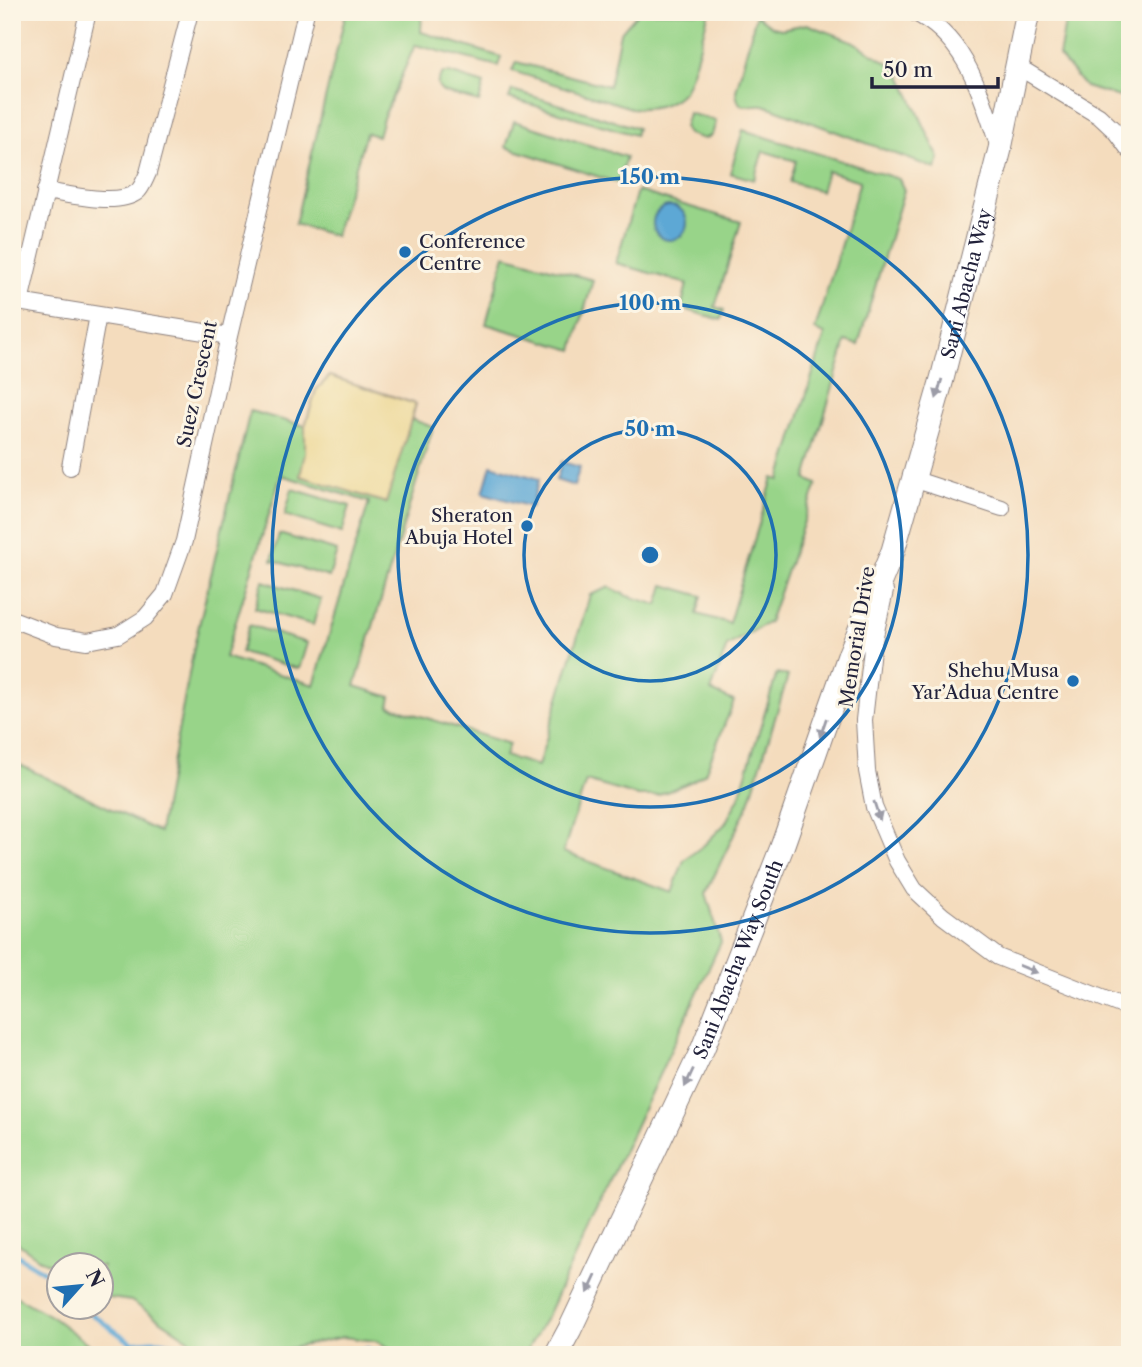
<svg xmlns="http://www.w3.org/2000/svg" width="1142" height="1367" font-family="'Libre Caslon Text',serif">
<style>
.green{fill:#98d489;stroke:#5d7b62;stroke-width:2;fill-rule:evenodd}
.sand{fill:#eeda9e;stroke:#887e6c;stroke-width:2}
.water{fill:#5da8d5;stroke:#406588;stroke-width:2}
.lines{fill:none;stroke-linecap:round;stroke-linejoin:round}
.stream{stroke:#5da8d5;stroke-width:5}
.minor-casing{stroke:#8b7f7c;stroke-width:18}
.highway-casing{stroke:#8b7f7c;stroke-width:25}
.minor{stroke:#fff;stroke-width:16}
.highway{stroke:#fff;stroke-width:23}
.oneway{fill:#9c9ca7}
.ring{fill:none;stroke:#1f6fb2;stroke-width:3.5}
.poi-dot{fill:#1f6fb2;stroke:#fcf5e5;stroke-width:2.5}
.labels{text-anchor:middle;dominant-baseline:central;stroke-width:6;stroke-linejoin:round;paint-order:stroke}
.poi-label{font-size:19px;fill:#22223b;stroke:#fcf5e5;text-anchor:end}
.street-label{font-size:19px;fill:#22223b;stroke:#fcf5e5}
.centre{fill:#1f6fb2;stroke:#fcf5e5;stroke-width:3.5}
.ring-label{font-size:21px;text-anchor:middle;font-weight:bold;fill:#1f6fb2;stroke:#fcf5e5;stroke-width:6;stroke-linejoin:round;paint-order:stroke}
</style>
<rect width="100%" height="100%" fill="#fcf5e5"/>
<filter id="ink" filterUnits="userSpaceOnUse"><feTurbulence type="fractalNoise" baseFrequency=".0143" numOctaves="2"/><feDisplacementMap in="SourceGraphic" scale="14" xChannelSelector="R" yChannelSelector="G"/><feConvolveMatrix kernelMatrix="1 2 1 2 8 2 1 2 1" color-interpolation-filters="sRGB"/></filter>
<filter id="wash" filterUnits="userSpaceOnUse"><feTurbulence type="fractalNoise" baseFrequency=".00686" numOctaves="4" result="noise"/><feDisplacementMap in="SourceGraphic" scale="28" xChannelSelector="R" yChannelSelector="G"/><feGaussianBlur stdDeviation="1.57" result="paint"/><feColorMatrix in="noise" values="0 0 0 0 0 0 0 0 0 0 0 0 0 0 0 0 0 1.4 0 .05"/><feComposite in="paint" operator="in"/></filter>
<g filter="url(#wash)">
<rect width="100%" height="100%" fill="#f4dcbd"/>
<!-- green -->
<path class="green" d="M346,12H422L421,32L501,57L498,66L415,45L383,118L378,136L366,133L335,236L295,224Z
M638,12H709C704,28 692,82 683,92C670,106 649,109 631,108L512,71L516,62L609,86L620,33Z
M1067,12H1130V100L1085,87L1059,56Z
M756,15L773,27L781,29L807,24L852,41L898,69L939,158L936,169L764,105C748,103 738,114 736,91Z
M443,73H449L484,84L479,102L443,92C435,86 437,80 443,73Z
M512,90L637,128L635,135L509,98Z
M688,113L716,121L712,135L704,139L688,134L684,127Z
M514,121L626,157L618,183L506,147Z
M743,130L899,179L904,190L858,345L846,341L806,479L817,484L769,622L727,646L711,691L734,701L705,773L692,781L657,796H638L586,781L563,852L672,892L684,860L704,845L725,824L739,797L777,673L788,676L749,803L706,893L721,942L546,1318L524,1355H403L376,1341L343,1337L259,1355H213L131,1301L102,1297V1266H60L59,1268L41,1260L12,1239V761L159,832L195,642L250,411L305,426V453L385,503L411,419L433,427L355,686L391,697L389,706L509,744L505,756L538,766L590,595L610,587L625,595L658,605L664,585L702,596L697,614L729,623L773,478L780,480L825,334L815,330L860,181L827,171L821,191L790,182L796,161L763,151L754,180L730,173ZM281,475L369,502L314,685L225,657Z
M637,191L741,222L715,307L724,310L721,320L681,308L687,284L616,263Z
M505,255L593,280L573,350L486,324Z
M292,489L350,506L342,533L285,515Z
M279,534L337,551L329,577L272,560Z
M263,581L321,599L313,625L255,608Z
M249,625L307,643L299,669L241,652Z
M12,1294L52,1317L103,1355H12Z"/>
<!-- sand -->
<path class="sand" d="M330,376L416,404L386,503L300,476L305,453V426L316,390Z"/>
<!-- water -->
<path class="water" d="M653 223a17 17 0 1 1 34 0a17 17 0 1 1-34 0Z
M562,462L580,467L574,486L556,480Z
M491,465L539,479L531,507L483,493Z"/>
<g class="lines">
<!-- stream -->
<path class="stream" d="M12,1252L45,1273L60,1286
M83,1308L132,1343C161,1340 165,1337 189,1355
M337,1355L368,1349L375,1355"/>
</g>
</g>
<g filter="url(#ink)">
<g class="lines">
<!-- minor casing -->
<g class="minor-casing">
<path id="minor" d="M913,12C967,37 981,96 999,147
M1017,66L1099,116L1115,131L1130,151
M45,191C68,194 118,207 137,192C142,188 145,179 148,173L190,12
M12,301L229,336
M20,302L88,12
M70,467L98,315
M913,479L1002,508
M885,591L872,649L864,720L867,771L874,807L897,861L914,889L943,916L998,957L1130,1009
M12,619L56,636L87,641L118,635L145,618L165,594L184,541L229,336L306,12"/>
</g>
<!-- highway casing -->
<g class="highway-casing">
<g id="highway">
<path id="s1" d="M556,1355L570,1329L703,1048L782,847L850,653L893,551L942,379L1000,149L1028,12"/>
</g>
</g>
<!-- minor -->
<use href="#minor" class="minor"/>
<!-- highway -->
<use href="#highway" class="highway"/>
</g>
<!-- one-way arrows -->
<defs><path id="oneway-solid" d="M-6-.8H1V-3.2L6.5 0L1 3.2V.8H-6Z" transform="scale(1.75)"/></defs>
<g class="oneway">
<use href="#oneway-solid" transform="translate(939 389) rotate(106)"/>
<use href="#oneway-solid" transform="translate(823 728) rotate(109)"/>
<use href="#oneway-solid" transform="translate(877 811) rotate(72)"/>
<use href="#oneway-solid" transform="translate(1028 969) rotate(22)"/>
<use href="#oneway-solid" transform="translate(689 1078) rotate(115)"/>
<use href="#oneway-solid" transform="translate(592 1284) rotate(115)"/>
</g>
</g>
<!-- distance rings -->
<g class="ring">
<circle cx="650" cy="555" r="126"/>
<circle cx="650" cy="555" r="252"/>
<circle cx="650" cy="555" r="378"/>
</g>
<!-- markers -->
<g class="poi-dot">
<circle cx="405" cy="252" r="7"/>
<circle cx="527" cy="526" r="7"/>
<circle cx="1073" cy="681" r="7"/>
</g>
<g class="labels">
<!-- poi labels -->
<g class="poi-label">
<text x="419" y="241" text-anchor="start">Conference<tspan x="419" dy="22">Centre</tspan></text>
<text x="513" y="515">Sheraton<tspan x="513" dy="22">Abuja Hotel</tspan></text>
<text x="1059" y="670">Shehu Musa<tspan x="1059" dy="22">Yar’Adua Centre</tspan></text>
</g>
<!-- street labels -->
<g class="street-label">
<text stroke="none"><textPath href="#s1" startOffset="1150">Sani Abacha Way</textPath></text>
<text transform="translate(197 384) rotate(-78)">Suez Crescent</text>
<text transform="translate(857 637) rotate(-81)">Memorial Drive</text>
<text stroke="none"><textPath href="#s1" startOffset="436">Sani Abacha Way South</textPath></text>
</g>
</g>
<circle cx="650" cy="555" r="10" class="centre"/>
<g class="ring-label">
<text x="650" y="184">150 m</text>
<text x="650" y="310">100 m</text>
<text x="650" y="436">50 m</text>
</g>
<!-- margin -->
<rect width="1142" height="1367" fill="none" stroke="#fcf5e5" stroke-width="42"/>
<!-- north arrow -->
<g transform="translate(80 1286) rotate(63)"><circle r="33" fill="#fcf5e5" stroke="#a5a1a1" stroke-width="2"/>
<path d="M0-5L12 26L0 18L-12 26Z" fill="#1f6fb2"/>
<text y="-10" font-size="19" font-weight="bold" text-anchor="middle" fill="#22223b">N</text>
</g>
<!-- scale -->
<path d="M872 77v10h126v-10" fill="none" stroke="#22223b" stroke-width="3.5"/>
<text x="883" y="77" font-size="21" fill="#22223b" stroke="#fcf5e5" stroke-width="5" paint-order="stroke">50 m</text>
</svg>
